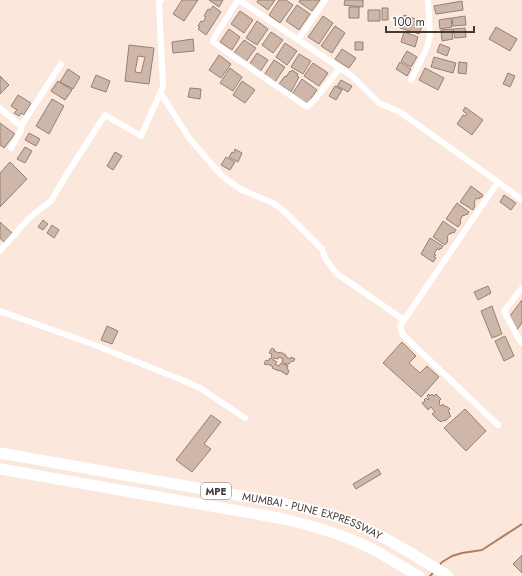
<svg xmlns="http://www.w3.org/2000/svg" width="522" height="576" font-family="Jost,sans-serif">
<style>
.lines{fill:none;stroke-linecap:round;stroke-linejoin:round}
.stream{stroke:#b07d63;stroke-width:2}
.building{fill:#ceb6a9;stroke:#967f74;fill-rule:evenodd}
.street{stroke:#fff;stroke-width:6}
.highway{stroke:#fff;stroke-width:11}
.labels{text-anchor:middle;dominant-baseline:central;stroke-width:3;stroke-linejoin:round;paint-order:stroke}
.shield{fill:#fff;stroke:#7b7471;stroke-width:1}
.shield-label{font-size:10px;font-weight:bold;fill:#433934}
.street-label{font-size:11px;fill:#433934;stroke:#fff}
</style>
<rect width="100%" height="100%" fill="#fbe7dc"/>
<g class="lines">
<!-- stream -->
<path class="stream" d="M439,566L442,562L452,556L462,553L482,550L522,524
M430,576L434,572"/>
</g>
<!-- building -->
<path class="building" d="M182,0H198L184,21L173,14Z
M209,0H223L219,7Z
M258,0H275L268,10L257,2Z
M279,0H286L293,5L280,23L269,15Z
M300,0H320L312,11L299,2Z
M345,0H363V7L344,5Z
M462,1L463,10L436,14L434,6Z
M297,5L310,14L299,30L286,21Z
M213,6L221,12L206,35L198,29L200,27L198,26L201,21L203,22L206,17L204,16L208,9L210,10Z
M349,7H359V18H349Z
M382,8H388V20H382Z
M368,10H380V21H368Z
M240,11L253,20L244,33L231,24Z
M404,15L424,22L419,34L400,28Z
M323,16L333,23L319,44L308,37Z
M465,16L466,25L453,26L452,18Z
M451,18L452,27L440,29L439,20Z
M257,21L268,29L257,45L246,38Z
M335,26L345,33L332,53L321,46Z
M496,27L517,39L510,51L489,39Z
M465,28L466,37L455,38L453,29Z
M229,29L240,37L232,50L220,42Z
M452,29L453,39L442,41L441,30Z
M271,32L283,40L273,53L262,45Z
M404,32L418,37L415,47L401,42Z
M193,39L194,51L173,53L172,42Z
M244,40L256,48L245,63L233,54Z
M355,42H363V50H355Z
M285,43L297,51L287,65L276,57Z
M440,44L450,48L447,56L437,52Z
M129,45L154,48L149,84L125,81ZM138,56L145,57L141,73L135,72Z
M342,49L356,58L349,68L335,59Z
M407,51L417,57L411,67L401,61Z
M257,53L268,60L260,72L249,65Z
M299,54L311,61L303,74L291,67Z
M219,55L231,64L221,78L209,70Z
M434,57L456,63L453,73L431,67Z
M274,60L285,67L275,82L264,75Z
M400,62L411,69L407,76L396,69Z
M459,62L467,63L466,74L458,73Z
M313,63L328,73L319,86L304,76Z
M230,68L242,77L233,91L220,83Z
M425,68L444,78L438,90L419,80Z
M68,69L80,77L73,89L60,82Z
M292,70L298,74L297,76L299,77L291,92L279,84L285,76L286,77L290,71L291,72Z
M508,73L515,76L510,87L503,84Z
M96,75L110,81L106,92L91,87Z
M0,76L9,85L0,94Z
M302,79L317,90L307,104L292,94Z
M341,80L352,86L348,92L337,86Z
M58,81L72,90L65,100L51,91Z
M242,81L255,90L245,103L233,95Z
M335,86L342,90L336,100L329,96Z
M190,88L201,89L200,99L188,97Z
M18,95L31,103L24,115L21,113L19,116L14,113L17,110L11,106Z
M52,99L64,106L49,134L36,126Z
M465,107L483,120L472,135L457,124L463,115L465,116L467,114L463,111Z
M0,123L15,134L4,148L0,145Z
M29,133L40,139L36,146L25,140Z
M25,147L32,151L25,163L17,159Z
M235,149L242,153L238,162L229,157L232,152L234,153Z
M115,152L122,156L113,170L107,166Z
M226,157L235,162L230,170L221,165Z
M10,162L27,179L0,207V173Z
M471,186L483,195L481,198L480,197L479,199L477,198L474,202L475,203L474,205L475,206L473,210L460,202Z
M504,195L516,203L511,210L500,202Z
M457,203L469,212L467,215L466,214L464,216L463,215L460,220H461L460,222L461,223L458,227L446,219Z
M43,220L48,224L43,230L38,227Z
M443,221L456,230L454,233L452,232L451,234L450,233L447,237L448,238L447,240L448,241L445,245L433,237Z
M0,222L12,233L4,242L0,238Z
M52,225L59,230L54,238L47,233Z
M430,238L443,246L441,249L440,248L439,250L437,249L434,254L436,255L434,257L436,258L433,262L421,254Z
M488,286L491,293L478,300L474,292Z
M522,300V323L516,331L509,317Z
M492,306L502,334L492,338L481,311Z
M107,326L118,331L112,344L101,340Z
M505,336L514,356L504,361L495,341Z
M402,342L416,356L409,363L420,373L427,366L439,377L421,397L383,363Z
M272,348L275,350L274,351L279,353L280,352L286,355V357L290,359L291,357L295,359L293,362L292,361L289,364H287L286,365L288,366L287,368L289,371L287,375L279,370V371L272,368L273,367L268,364L267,365L264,364L266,360L268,361L270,358L271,359L272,357L271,356L272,354L269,353ZM279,357L283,359L282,362L286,364L285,365L281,363L279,366L275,364L277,362L273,360L274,358L278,359Z
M429,394L430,396L432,394L434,396L436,394L441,399L439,401L440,402L439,404L441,406L443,404L445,407L446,406L450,409L448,411L450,413L449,414L451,416L445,421L444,420L441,422L439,420V421L432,414L435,412L431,407L428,410L422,403L425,401L424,400L426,398L428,400L429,399L427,396Z
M465,409L486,431L466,451L444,428Z
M211,415L221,422L204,444L211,449L192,472L176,460Z
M378,469L381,474L356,489L353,484Z
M522,555V573L513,564Z"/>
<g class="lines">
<!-- street -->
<path class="street" d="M238,0L214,38L213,42L307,107L317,97L340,68
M239,0L352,76L379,103L400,112L498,182L400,326L403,335L498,425
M298,40L325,0
M411,80L426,50L430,36L428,0
M160,92L189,138L222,176L240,189L273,203L285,212L322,249L325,258L336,273L404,320
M0,108L16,122L21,126
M11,148L21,130V126L61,64
M498,182L522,200
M0,251L29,218L51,201L65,177L105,115L141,136L163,87L159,2L161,0
M522,288L504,311L520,341L522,343
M0,311L92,344L182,380L200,388L245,418"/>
<!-- highway -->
<g class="highway">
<path id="s1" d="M0,453L282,503C305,508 328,513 350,521C384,536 416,556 448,576"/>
<path d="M0,469L279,518C314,526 346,535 378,552C392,560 405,569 419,576"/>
</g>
</g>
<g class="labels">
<!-- shield labels -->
<rect class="shield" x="201" y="483" width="30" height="16" rx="3"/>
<g class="shield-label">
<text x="216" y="491">MPE</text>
</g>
<!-- street labels -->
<g class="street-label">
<text stroke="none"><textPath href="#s1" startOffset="319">MUMBAI - PUNE EXPRESSWAY</textPath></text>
</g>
</g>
<!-- scale -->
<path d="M386 26v6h88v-6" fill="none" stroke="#433934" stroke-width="2"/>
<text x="392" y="26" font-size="12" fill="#433934" stroke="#ffffff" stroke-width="3" paint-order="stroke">100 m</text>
</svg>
